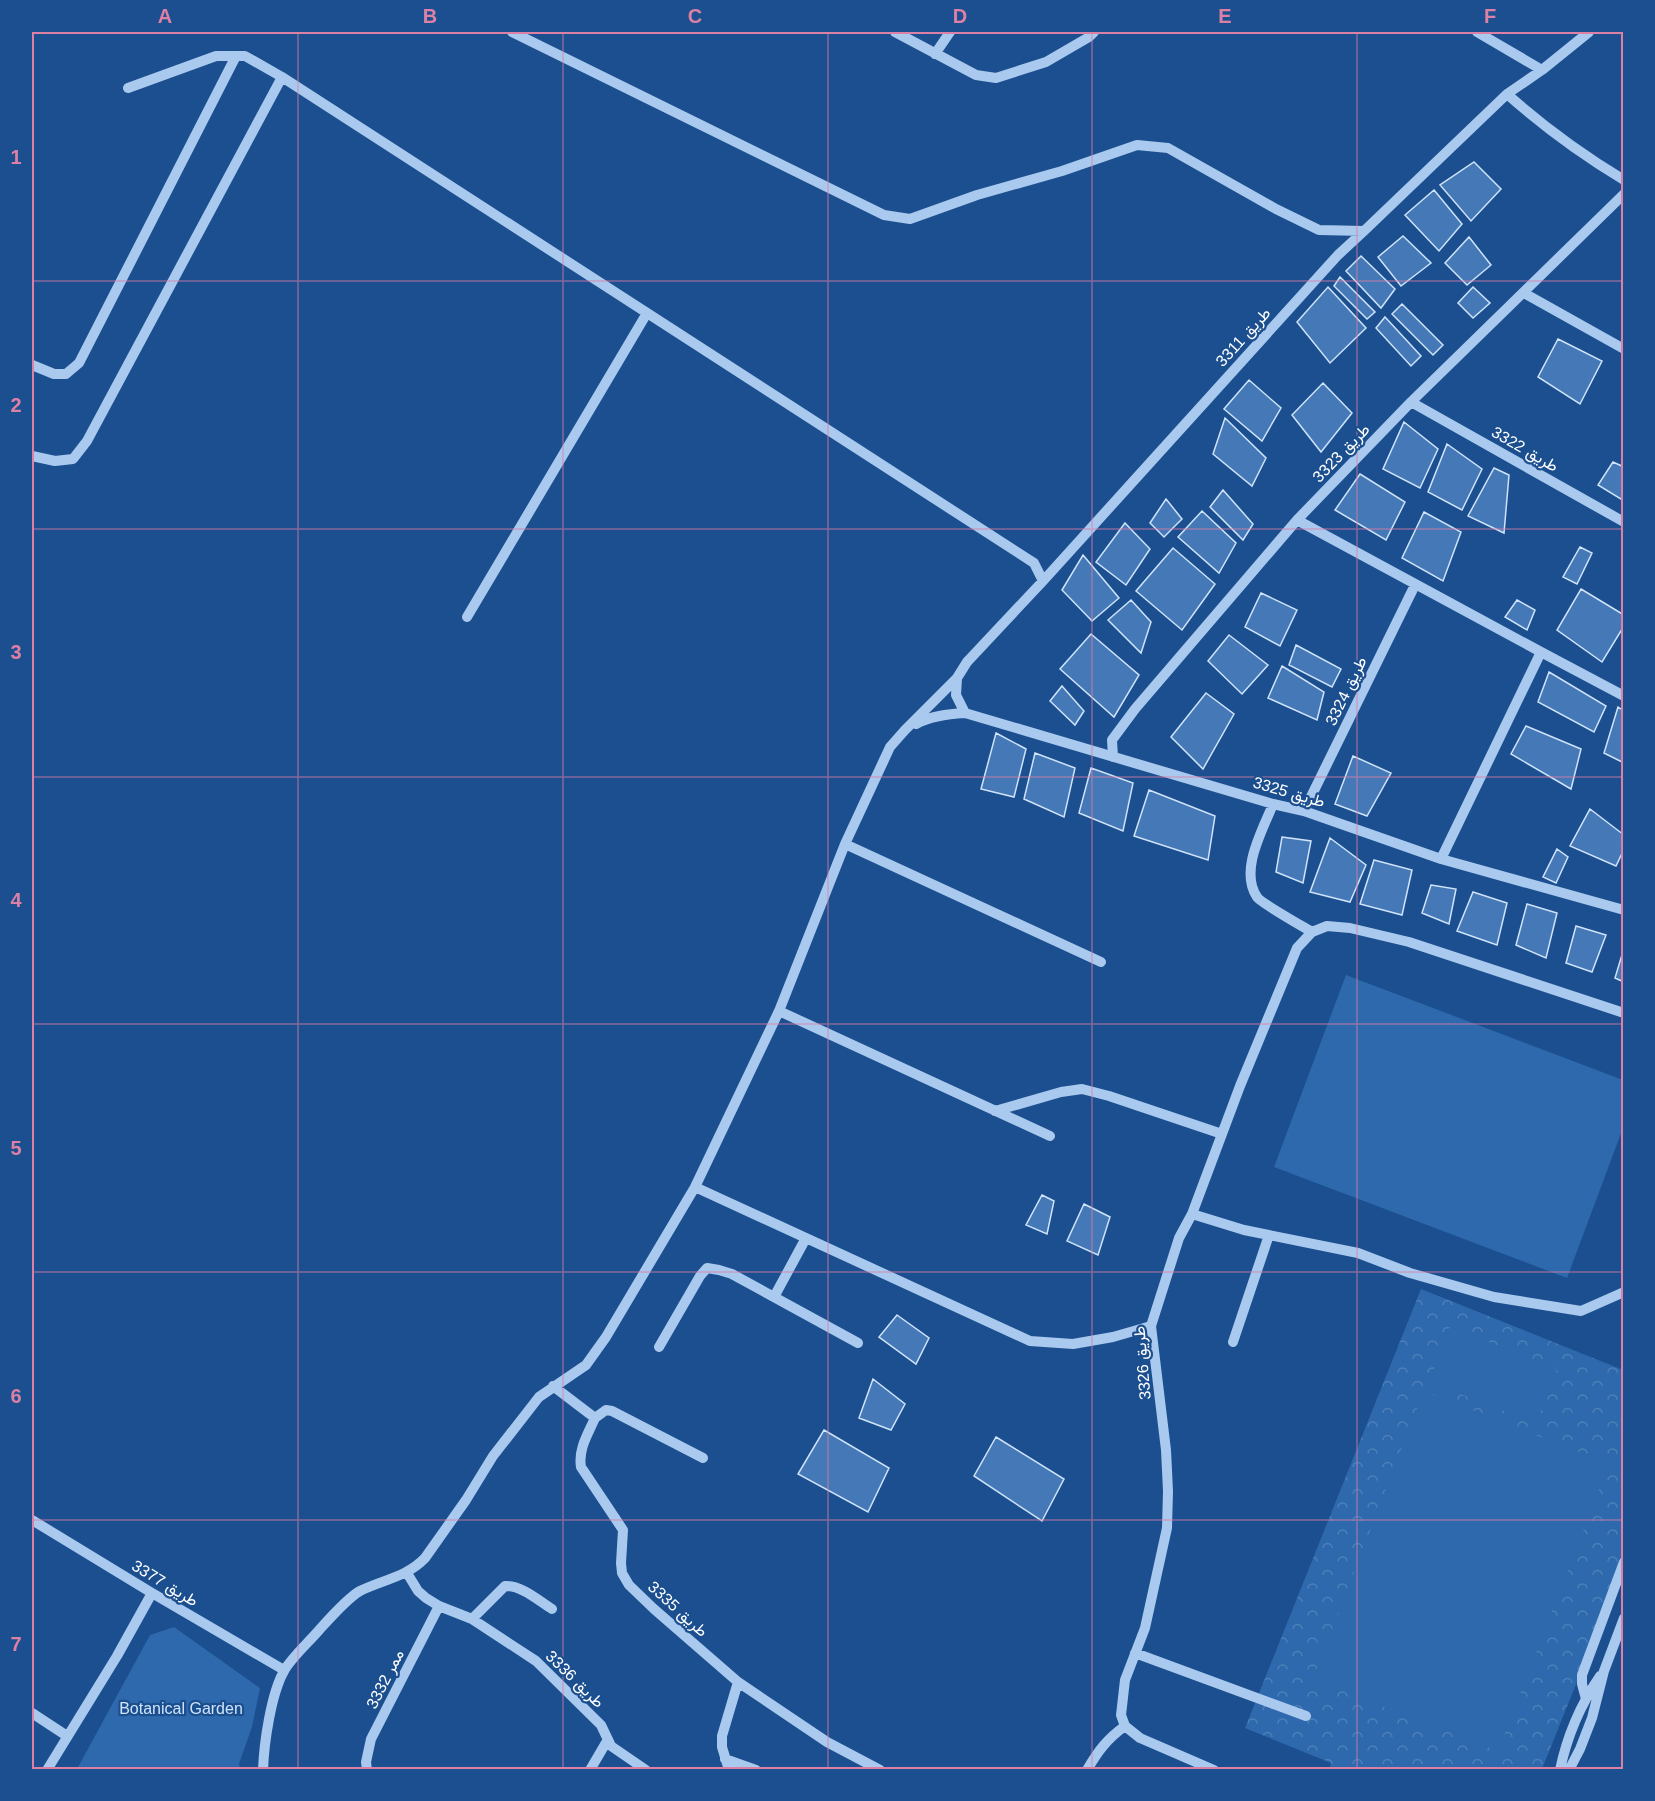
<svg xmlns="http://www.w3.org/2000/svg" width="1655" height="1801" font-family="Helvetica,Vazirmatn,sans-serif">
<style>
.park{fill:url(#park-crowns)}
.garden{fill:#2e69ad}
.building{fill:#4478b7;stroke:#cfe3fa;stroke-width:1.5}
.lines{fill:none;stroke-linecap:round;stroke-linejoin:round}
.minor{stroke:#a9c9ee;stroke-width:10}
.grid{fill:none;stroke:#dd80a5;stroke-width:1.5;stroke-opacity:0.55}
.labels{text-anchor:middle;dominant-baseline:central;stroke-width:4.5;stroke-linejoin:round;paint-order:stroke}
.street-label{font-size:16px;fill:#fff;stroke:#1b4f8f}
.park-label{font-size:16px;fill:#cfe3fa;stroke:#1b4f8f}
.neatline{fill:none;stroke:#dd80a5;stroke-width:2}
.grid-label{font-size:20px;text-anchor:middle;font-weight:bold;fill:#dd80a5}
</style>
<defs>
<pattern id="park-crowns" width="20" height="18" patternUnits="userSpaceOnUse" patternTransform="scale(1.5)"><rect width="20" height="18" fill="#2e69ad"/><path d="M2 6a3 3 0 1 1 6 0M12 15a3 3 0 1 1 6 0" fill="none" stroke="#4d80b9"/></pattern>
</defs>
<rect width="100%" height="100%" fill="#1b4f8f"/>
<!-- park -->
<path class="park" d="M1421,1289L1623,1370V1567L1542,1769H1329L1331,1763L1245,1728Z"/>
<!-- garden -->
<path class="garden" d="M1346,975L1623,1080V1128L1567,1278L1274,1167Z
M1450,1327L1557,1369L1536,1423L1429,1382Z
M1424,1391L1609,1464L1498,1751L1313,1679Z
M174,1627L260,1688L252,1727L239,1764L240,1769H77L150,1635Z"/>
<!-- building -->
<path class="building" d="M1474,162L1501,189L1471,221L1440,185Z
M1434,190L1462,224L1439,251L1405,215Z
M1403,236L1431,263L1401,286L1378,257Z
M1469,237L1491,265L1467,285L1445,263Z
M1361,256L1395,289L1381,308L1346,271Z
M1340,277L1375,312L1367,319L1334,286Z
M1328,287L1366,328L1330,363L1297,322Z
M1473,287L1490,303L1473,318L1458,303Z
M1402,304L1443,345L1433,355L1392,314Z
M1385,317L1421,356L1411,366L1376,328Z
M1558,339L1602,361L1580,404L1538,377Z
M1249,380L1281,408L1262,441L1224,409Z
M1323,383L1352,413L1321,452L1292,415Z
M1225,418L1266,458L1252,486L1213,454Z
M1404,422L1438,449L1420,488L1383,469Z
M1447,444L1482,469L1462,510L1428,492Z
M1613,462L1624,467V501L1598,485Z
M1494,468L1509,475L1504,533L1468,516Z
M1360,474L1405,502L1386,540L1335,510Z
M1223,490L1253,524L1243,540L1210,507Z
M1166,499L1182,519L1164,537L1150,523Z
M1202,511L1236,543L1219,573L1178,537Z
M1424,512L1461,532L1443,581L1402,558Z
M1125,523L1150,549L1126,585L1096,562Z
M1580,547L1592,553L1577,584L1563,577Z
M1173,548L1215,584L1182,630L1136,591Z
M1083,555L1119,598L1092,621L1062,590Z
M1581,589L1624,615V626L1602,662L1557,630Z
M1261,593L1297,610L1280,646L1245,627Z
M1131,600L1151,622L1141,653L1108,620Z
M1517,600L1535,610L1527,630L1505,617Z
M1091,634L1139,675L1114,717L1060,669Z
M1229,635L1268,665L1242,694L1208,661Z
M1296,645L1341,669L1332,687L1289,665Z
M1282,666L1324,692L1317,720L1268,698Z
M1549,672L1606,706L1594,732L1538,702Z
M1062,686L1084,711L1075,725L1050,701Z
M1206,693L1234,714L1203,769L1171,737Z
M1618,707L1624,711V763L1604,753Z
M1526,726L1581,749L1571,789L1511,754Z
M996,733L1026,749L1014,797L981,789Z
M1035,753L1075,768L1064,817L1024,799Z
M1353,756L1391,773L1367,816L1335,804Z
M1091,768L1133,783L1123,831L1079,813Z
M1149,790L1215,816L1208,860L1134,836Z
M1590,809L1624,835V849L1616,866L1570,846Z
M1282,837L1311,841L1303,883L1276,872Z
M1330,838L1366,865L1350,902L1310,892Z
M1557,849L1568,857L1556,883L1543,877Z
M1374,860L1412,870L1402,915L1360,904Z
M1431,885L1456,889L1449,924L1422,913Z
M1473,892L1507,903L1497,945L1457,931Z
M1527,904L1557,913L1546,958L1516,945Z
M1576,926L1606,935L1592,972L1566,963Z
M1624,948V982L1615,978Z
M1042,1195L1054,1201L1047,1234L1026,1225Z
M1084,1204L1110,1217L1098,1255L1067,1241Z
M897,1315L929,1338L916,1364L879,1337Z
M873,1379L905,1404L891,1430L859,1418Z
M824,1430L889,1468L868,1512L798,1474Z
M996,1437L1064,1479L1042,1521L974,1476Z"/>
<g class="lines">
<!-- minor -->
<path class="minor" d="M512,32L884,215L910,219L977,195L1062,171L1137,145L1168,148L1276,209L1319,230L1364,231
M895,32L976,75L996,78L1046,62L1089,37L1094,32
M1477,32L1542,70
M1589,32L1542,70L1507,94L1364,231L1338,255L1043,581L967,662L957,678L956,695L965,713L1273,804L1304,811L1441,859L1624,910
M935,54L950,32
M128,88L216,56H245L282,77L1034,563L1043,581
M1507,94C1544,127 1581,154 1624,180
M1524,293L1624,349
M32,365L54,374H66L79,363L236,56
M1411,402L1624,522
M32,456L55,461L73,459L87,441L282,77
M1297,520L1541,652L1624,696
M467,617L647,313
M916,724C931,716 947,714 965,713
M1113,757L1112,740L1135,709L1297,520L1411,402L1624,194
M1273,804C1263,830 1239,870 1257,897C1261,903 1302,926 1312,932
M1304,811L1415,585
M845,844L1101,962
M1441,859L1541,652
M779,1011L1050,1136
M995,1111L1061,1092L1082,1089L1109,1096L1222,1134
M695,1187L779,1011L845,844L890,747L905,730L957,678
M1192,1214L1244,1230L1358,1253L1410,1273L1494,1297L1581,1311L1624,1292
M774,1297L806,1238
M1233,1342L1269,1235
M659,1347L700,1276L707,1268L719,1270L732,1274L858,1343
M553,1386L595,1418C588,1434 578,1449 581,1467L623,1530L621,1563L622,1573L629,1585L654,1609L738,1682L827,1742L880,1770
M595,1418L606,1410L612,1411L703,1458
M32,1520L152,1593L284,1670
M407,1573L418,1591L426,1598L439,1606L472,1619L536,1661L601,1725L611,1746L646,1770
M472,1619L505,1586C521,1585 539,1601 552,1609
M1135,1653L1306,1716
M1586,1699L1582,1684V1675L1624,1562
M32,1713L67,1736
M725,1759L756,1770
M47,1770L117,1656L152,1593
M263,1770C264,1743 271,1694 284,1671C291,1658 310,1641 320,1629C329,1619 349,1597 360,1591C382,1580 407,1577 425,1558L466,1500L493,1456L539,1397L586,1365L606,1337L695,1187L1030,1341L1073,1344L1113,1337L1151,1326
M367,1770L366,1762L371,1739L439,1606
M590,1770L607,1741
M729,1770L722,1747V1736L738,1682
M1087,1770C1098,1751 1107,1739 1125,1726
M1214,1770L1140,1738L1125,1726L1121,1715L1125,1680L1145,1628L1167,1528L1168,1491L1166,1450L1151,1326L1179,1238L1192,1214L1240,1086L1297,948L1312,932L1327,926L1350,928L1409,942L1624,1013
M1560,1770C1567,1736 1581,1704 1600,1676
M1569,1770L1580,1749L1592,1718L1604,1671L1624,1618"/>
</g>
<!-- grid -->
<path class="grid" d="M298,32V1770M563,32V1770M828,32V1770M1092,32V1770M1357,32V1770M32,281H1624M32,529H1624M32,777H1624M32,1024H1624M32,1272H1624M32,1520H1624"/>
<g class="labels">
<!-- street labels -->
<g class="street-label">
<text transform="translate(1243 337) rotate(-48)">طريق 3311</text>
<text transform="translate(1525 449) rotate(30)">طريق 3322</text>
<text transform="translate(1341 453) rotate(-46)">طريق 3323</text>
<text transform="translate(1346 691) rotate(-64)">طريق 3324</text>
<text transform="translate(1289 792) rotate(16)">طريق 3325</text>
<text transform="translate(1142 1363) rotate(-95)">طريق 3326</text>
<text transform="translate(165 1583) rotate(31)">طريق 3377</text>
<text transform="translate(678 1609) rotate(42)">طريق 3335</text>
<text transform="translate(385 1679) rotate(-63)">ممر 3332</text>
<text transform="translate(575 1679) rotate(44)">طريق 3336</text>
</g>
<!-- park labels -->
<g class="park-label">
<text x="181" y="1708">Botanical Garden</text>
</g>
</g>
<!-- border -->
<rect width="1655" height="1801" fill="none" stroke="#1b4f8f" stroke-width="66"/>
<rect x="33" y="33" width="1589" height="1735" class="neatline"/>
<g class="grid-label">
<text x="165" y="23">A</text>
<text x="430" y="23">B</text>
<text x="695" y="23">C</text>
<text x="960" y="23">D</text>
<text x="1225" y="23">E</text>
<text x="1490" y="23">F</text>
<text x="16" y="164">1</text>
<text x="16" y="412">2</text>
<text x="16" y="659">3</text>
<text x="16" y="907">4</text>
<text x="16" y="1155">5</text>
<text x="16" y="1403">6</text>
<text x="16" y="1651">7</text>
</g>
</svg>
